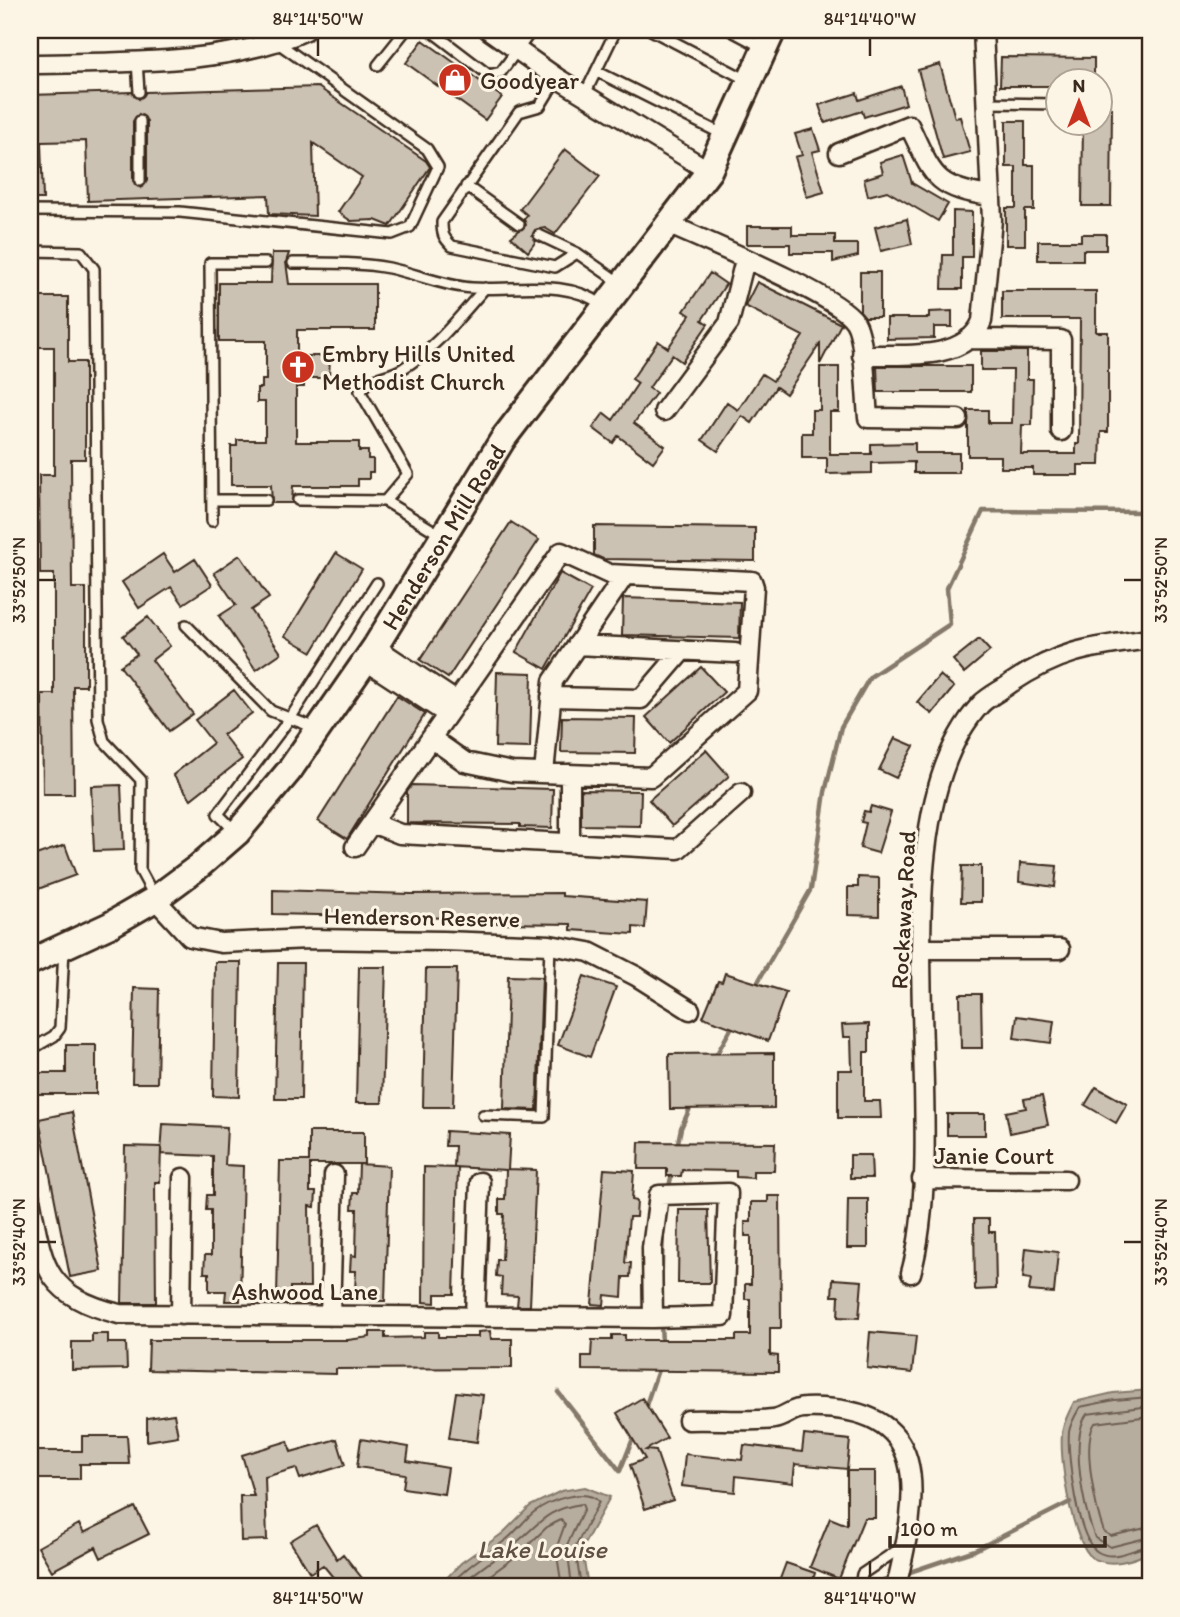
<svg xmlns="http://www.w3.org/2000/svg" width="1180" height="1617" font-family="Itim,sans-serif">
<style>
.water{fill:#b7ad9e;stroke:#85796b;stroke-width:2}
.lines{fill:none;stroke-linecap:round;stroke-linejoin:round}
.shore{stroke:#6d5e51;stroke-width:2}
.stream{stroke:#85796b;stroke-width:4.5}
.building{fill:#ccc2b3;stroke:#3b2a1e;stroke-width:2;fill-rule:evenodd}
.lane-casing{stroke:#3b2a1e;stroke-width:14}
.street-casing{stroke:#3b2a1e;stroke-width:23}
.secondary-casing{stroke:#3b2a1e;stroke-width:30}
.lane{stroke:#fcf5e5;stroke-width:9}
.street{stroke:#fcf5e5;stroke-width:18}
.secondary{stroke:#fcf5e5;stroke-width:24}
.ticks{fill:none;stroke:#3b2a1e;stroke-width:2.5}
.labels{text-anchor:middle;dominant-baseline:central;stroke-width:6;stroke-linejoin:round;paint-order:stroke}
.poi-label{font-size:24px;fill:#3b2a1e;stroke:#fcf5e5;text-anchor:start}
.street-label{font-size:24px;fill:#3b2a1e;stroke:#fcf5e5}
.water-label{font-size:26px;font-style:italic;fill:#605144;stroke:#fcf5e5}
.neatline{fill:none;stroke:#3b2a1e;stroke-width:2.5}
.ticks-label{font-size:18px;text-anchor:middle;fill:#3b2a1e}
</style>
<rect width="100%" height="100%" fill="#fcf5e5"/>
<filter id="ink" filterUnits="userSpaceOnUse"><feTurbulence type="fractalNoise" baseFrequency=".0143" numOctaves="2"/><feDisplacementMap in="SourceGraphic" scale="14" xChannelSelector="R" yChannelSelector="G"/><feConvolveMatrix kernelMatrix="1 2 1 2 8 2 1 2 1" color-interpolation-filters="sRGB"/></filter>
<g filter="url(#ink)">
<!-- water -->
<path class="water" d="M1150,1390V1552C1134,1560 1110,1568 1093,1558C1072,1545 1057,1451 1063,1428C1065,1419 1070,1410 1074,1402L1113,1393Z
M585,1487L610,1497L582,1548L588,1587H438L461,1563L503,1533L530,1506L561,1491Z"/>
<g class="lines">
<!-- shore -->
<path class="shore" d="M1150,1397L1114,1400L1080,1407C1076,1414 1070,1424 1069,1432C1067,1456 1077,1540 1098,1552C1115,1562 1133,1548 1150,1546
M1150,1406L1087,1414C1069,1440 1084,1509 1095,1538L1110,1547L1150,1537
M1150,1416L1095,1423C1081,1442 1096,1510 1104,1532L1111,1536L1150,1527
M448,1587C465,1567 486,1555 507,1539C517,1531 524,1520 534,1512C548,1501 586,1486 599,1502L575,1547L581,1587
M459,1587C475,1571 494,1560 512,1546C539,1525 545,1509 582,1504L584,1509L567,1545L572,1587
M474,1587L519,1554L547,1527L561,1520L565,1524L556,1549L562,1587"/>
<!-- stream -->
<path class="stream" d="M755,987L811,889L825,792L841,727L870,677L950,624L947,588L983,511L1150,512
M715,1057L733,1025
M677,1147L681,1128L691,1106
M668,1191L672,1173
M661,1296L663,1228
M661,1322L662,1345
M558,1392L620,1471L634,1436
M645,1408L659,1367
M904,1574L975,1550L1070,1502
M864,1587L893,1578"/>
</g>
<!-- building -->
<path class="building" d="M423,40L502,97L485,120L406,63Z
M1001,57L1094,58V80H1058V86H1000Z
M940,64L955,118L960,117L970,152L943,159L918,70Z
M901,86L906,104L864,117L862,111L825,123L819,105L857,93L859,100Z
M318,87L426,161L430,167L390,226L375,220L351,221L338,212L362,177L313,143L315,216L269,214L268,195L88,201L86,141L41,142L43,199H30V95L132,92L139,99L146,92ZM139,114L147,121V181L141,188L133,181V121Z
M1100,107L1112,108L1111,206H1082L1083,122H1100Z
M1006,121H1025V165H1034V210H1025V245H1006V208H1016V167H1006Z
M813,129L820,150L812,152L824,192L807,197L795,157L802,155L795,134Z
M565,149L600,176L555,234L545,228L535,230L532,236L536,241L528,252L511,237L526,225L524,219L527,215L520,209Z
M903,155L912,183L948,204L938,221L887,191L868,196L864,179L883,173L880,162Z
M953,211L972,212V257H962V289H942L943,255H953Z
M907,219L912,244L881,251L875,227Z
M747,226H792V235H835V244H858V256L833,262V253H790V244H747Z
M1081,234H1106V250H1083V260H1038V241H1081Z
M272,253H289L286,262L289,284H375V330H297V356H330L329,378H304V387H296V442H359V451H368V459H373V472H369V479H358V486H293L292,503H272L271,485H231V446H237V440H265V402H257V388H262V380H266V341H219V283H271Z
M860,272H880V317H865L860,311Z
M710,273L726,284L702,320L708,324L682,362L672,355L649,388L656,393L634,423L665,446L653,462L618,436L613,443L593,428L604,413L613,420L638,383L632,379L658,341L668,348L690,315L684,311Z
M757,282L841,324L820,364V344L786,394L776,387L752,423L742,416L718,451L702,440L727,402L738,410L762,374L773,381L803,336L745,306Z
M1002,291H1096V332H1108V432H1101L1100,465H1078V475H1033V468H1001V456H968V410H988V423H1012L1013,370H981V351H1027V379H1033L1032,425H1022L1021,454H1076V444H1079L1080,319H1002Z
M38,297H68V362H85V459H71L72,588H86V686H73L74,794H43L42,694H54V574H40L39,475H54V347H38Z
M952,311V327H934V338L887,339V318H929V312Z
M877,366H971V392H878Z
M820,367H839V412H830V454H871V444L915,443V453H959V473H914V462L872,463V473L827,474V458H802V433H812V410H820Z
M511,522L539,540L448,678L420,660Z
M594,526L755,528V561L603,559L594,555Z
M336,553L362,569L312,652L285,636Z
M163,554L175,572L195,559L212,585L183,604L171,587L139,608L122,582Z
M240,555L269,598L251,610L281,653L256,670L219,616L236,605L214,573Z
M560,573L591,590L546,669L516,652Z
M623,598L740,602L739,638L622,635Z
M148,617L170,646L152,660L193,714L169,731L120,666L137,654L123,636Z
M979,639L990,651L964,673L953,660Z
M701,667L724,692L669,743L646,717Z
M497,672L532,673L530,748L495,747Z
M940,675L954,687L932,714L917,702Z
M234,690L252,713L223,735L242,759L191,799L173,775L213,743L195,720Z
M397,696L425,714L347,839L318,821Z
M562,717L636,718L635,753L561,752Z
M895,738L914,746L896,778L879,770Z
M706,750L729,776L672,826L649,800Z
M121,785L124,850L94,851L91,786Z
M412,785L553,789L552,828L520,827V824L407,823V792Z
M581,790L641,791L640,826L581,825Z
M871,806L891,812L878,853L860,848L866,823L861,822L864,811L869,812Z
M65,845L76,875L30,892V857Z
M1020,863L1057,866L1055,887L1019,882Z
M962,866H981V902H961Z
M858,877L879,878V916L848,915V887H858Z
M273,890L411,894L562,893V896L647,902L645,928L633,927V934L571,930V924L497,923V919L273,914Z
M215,962H241L239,1097L213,1096Z
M278,963H303L301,1099H275Z
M359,967H386L382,1103H356Z
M426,969H457L453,1107H423Z
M725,973L786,992L768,1041L703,1017L718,981L722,982Z
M508,976L542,977L537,1110L504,1109Z
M584,976L616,987L590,1057L558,1045Z
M134,988L159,989L157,1083H132Z
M960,994H981L982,1048H961Z
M1017,1016L1054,1021L1051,1043L1014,1038Z
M869,1024V1052H864V1101H880L881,1118H838V1070H852L851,1037H843L842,1025Z
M66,1045H96V1094H30V1073H66Z
M774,1053V1108L670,1109L669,1054Z
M1096,1087L1127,1104L1116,1123L1085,1105Z
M1042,1096L1048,1125L1010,1133L1006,1112L1026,1108L1024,1099Z
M72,1112L102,1271L70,1277L39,1119Z
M947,1114H985V1135H947Z
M163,1124L227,1127L225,1165L243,1166L240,1301H225L226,1291H209V1273H204L205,1255H211V1210H206L207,1195H213V1156L161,1154Z
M446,1131L510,1135L508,1169L536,1170L530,1306H517L518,1296L501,1295L502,1277L496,1276L497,1260H502L504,1214H499V1199H505L506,1170L454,1167L455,1146H445Z
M309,1132H364V1164H310V1192H316L315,1207L309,1206L310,1287H290V1297H277L280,1161H309Z
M639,1142L775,1143L774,1171H753V1178L736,1177V1171L682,1170L681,1176H667V1169H638Z
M125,1146L161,1147L160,1182H155L156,1303H122Z
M850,1155H871L872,1178H850Z
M359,1164L389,1166L385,1301H371V1291H355L356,1271H350L351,1255L356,1256L357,1209H352L353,1193H358Z
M424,1167L458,1168L454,1294H435V1303L423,1302Z
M604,1169L634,1171L632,1200L637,1201L636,1217H629L625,1263H631L630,1277H623L622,1297L605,1295L604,1305L592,1304Z
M768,1196H780L781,1328H770V1355L778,1356V1372L582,1370V1356H591L592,1340H612V1335H625V1340H736V1335H750V1299H745V1284H751V1236H745V1222H751V1202H768Z
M848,1199H868V1248H847Z
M679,1210H708L710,1283H678Z
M974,1219H989V1232H995L996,1289L975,1290Z
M1026,1248L1058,1252L1054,1293L1029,1291L1031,1279L1023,1278Z
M833,1279L862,1281L859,1318L838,1317L839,1296H832Z
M490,1331L491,1339H512V1368L336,1369V1374L148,1370L149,1340H348L370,1337V1332H385V1338L424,1337V1332H438V1337H478V1332Z
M870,1332L916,1336L912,1373L867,1368Z
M92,1334H108V1343H126L127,1369L72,1370V1342H92Z
M456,1392L483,1395L477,1442L449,1438Z
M642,1398L667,1438L646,1450L656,1451L673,1500L645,1509L630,1465L645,1459L617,1413Z
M174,1414L178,1436L147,1441V1418Z
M804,1435L850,1440L847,1469L795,1464L793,1483L736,1476L735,1492L682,1486L685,1454L742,1460L744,1445L802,1452Z
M82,1436H127L129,1464H80V1479H33V1451H82Z
M337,1439L345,1465L300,1479L296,1468L265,1477L267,1540L241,1541L240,1496H254L242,1455L288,1441L291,1452Z
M361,1439L409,1447L407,1461L448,1468L444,1494L403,1488L405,1474L357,1467Z
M847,1471H875V1518H864L839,1579L810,1567L830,1518L847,1525Z
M135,1507L149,1534L101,1558L96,1547L52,1571L38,1547L79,1524L84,1533Z
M316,1525L337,1559L343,1554L369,1587H341L323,1565L310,1573L290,1541Z
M786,1563L815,1573L811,1587H777Z"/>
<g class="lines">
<!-- lane casing -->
<g class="lane-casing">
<path id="lane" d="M430,30L489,75L501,72L532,30
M651,30L749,81
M730,30L762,47
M137,61L139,92
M378,65L406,30
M596,71L722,134
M557,78L540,106L519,112L442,222C442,234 443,237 452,246L555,267L577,253
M585,94L616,30
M986,103L1057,104
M140,121V181
M466,186L519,224
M30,211L180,212L392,234L410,227L438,167L427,149L278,43
M539,235L577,253L620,283
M30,251L81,252L94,269L98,719L104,741L141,780L140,870L154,896
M293,263C325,263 358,262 389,268C417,274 443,286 472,288C514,291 567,278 602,305
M212,500H266
M298,500L385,501L441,535
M385,501L408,474L360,391C371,375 387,378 402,369C435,349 460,316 485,288
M212,521L210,263H266
M186,625L271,711L318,729
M236,832L218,814L291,717L377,583
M30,1050L54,1036L60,1028L64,949
M483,1115L544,1117L550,945
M860,1587L862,1574L905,1545"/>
</g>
<!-- street casing -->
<g class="street-casing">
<path id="street" d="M489,30L557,78L709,171
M30,64C115,62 229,66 306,30
M839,153L909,125C933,175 933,188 991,196
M670,225C705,241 840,296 855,322C865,337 866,397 868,418L958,419
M968,339L1061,340V431
M862,355C897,354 966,363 982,321L992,220L983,30
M664,411L729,323L745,260
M577,645L735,653
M375,647L456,701
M366,661L447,714
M551,697L641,699L683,650
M544,773L553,681L625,575
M570,774V843
M372,823L400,834L678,849L741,793
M355,847L561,552L609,574L752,581L754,587L747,691L651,777L512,772L465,762L431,738
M155,899L190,937L221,943L309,939L443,941L550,945L589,952L636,976L690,1010
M923,949H1060
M922,1179L1066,1180
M30,1198C43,1266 44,1295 119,1314L653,1318L723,1316L728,1193L659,1195L652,1248L653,1318
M911,1273C954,1121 872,822 981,704C989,696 1002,690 1011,683C1062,649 1092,647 1150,639
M181,1315L183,1178
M330,1316L334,1175
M475,1317L480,1182
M688,1420C716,1419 746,1422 774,1419C785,1417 793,1408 804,1408C935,1404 919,1492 896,1587"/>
</g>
<!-- secondary casing -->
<g class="secondary-casing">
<g id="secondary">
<path id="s1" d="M30,962L110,925L155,899L198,867L237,833L289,771L375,647L503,439L709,171L773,30"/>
</g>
</g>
<!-- lane -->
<use href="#lane" class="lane"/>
<!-- street -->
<use href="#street" class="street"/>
<!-- secondary -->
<use href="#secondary" class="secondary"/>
</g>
</g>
<!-- ticks -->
<path class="ticks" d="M318,38V56M870,38V56M38,580H56M1124,580H1142M38,1242H56M1124,1242H1142M318,1561V1578M870,1561V1578"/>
<!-- icons -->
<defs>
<g id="shop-disc" transform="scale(1.75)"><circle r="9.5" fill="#c8321e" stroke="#fcf5e5"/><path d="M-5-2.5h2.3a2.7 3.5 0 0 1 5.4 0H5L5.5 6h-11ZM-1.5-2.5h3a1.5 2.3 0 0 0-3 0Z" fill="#fff"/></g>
<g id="church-disc" transform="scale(1.75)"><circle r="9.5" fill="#c8321e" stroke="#fcf5e5"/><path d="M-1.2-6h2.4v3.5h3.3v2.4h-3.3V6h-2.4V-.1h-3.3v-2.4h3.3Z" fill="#fff"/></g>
</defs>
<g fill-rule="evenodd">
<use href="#shop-disc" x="455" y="80"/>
<use href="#church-disc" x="298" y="367"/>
</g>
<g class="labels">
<!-- poi labels -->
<g class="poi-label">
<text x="480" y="80">Goodyear</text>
<text x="322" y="353">Embry Hills United<tspan x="322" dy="28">Methodist Church</tspan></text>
</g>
<!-- street labels -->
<g class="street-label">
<text stroke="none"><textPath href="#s1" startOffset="607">Henderson Mill Road</textPath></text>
<text transform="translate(903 910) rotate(-87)">Rockaway Road</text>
<text transform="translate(422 917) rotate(1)">Henderson Reserve</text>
<text x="994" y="1155">Janie Court</text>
<text x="305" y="1291">Ashwood Lane</text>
</g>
<!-- water labels -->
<g class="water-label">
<text x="542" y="1549">Lake Louise</text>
</g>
</g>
<!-- margin -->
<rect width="1180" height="1617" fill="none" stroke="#fcf5e5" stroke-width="77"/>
<!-- north arrow -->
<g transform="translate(1079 102)"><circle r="33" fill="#fcf5e5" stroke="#afa495" stroke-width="2"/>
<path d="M0-5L12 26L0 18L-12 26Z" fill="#c8321e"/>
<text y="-10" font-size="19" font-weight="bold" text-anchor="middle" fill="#3b2a1e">N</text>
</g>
<!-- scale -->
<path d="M890 1536v10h215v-10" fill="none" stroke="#3b2a1e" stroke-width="3.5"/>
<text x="900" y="1536" font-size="21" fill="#3b2a1e" stroke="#fcf5e5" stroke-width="5" paint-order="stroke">100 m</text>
<rect x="38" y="38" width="1104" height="1540" class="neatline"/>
<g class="ticks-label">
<text x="318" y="25">84°14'50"W</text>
<text x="870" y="25">84°14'40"W</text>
<text transform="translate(19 580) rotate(-90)" y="6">33°52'50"N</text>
<text transform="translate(1161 580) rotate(-90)" y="6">33°52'50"N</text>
<text transform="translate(19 1242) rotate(-90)" y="6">33°52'40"N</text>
<text transform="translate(1161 1242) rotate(-90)" y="6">33°52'40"N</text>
<text x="318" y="1604">84°14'50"W</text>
<text x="870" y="1604">84°14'40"W</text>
</g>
</svg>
